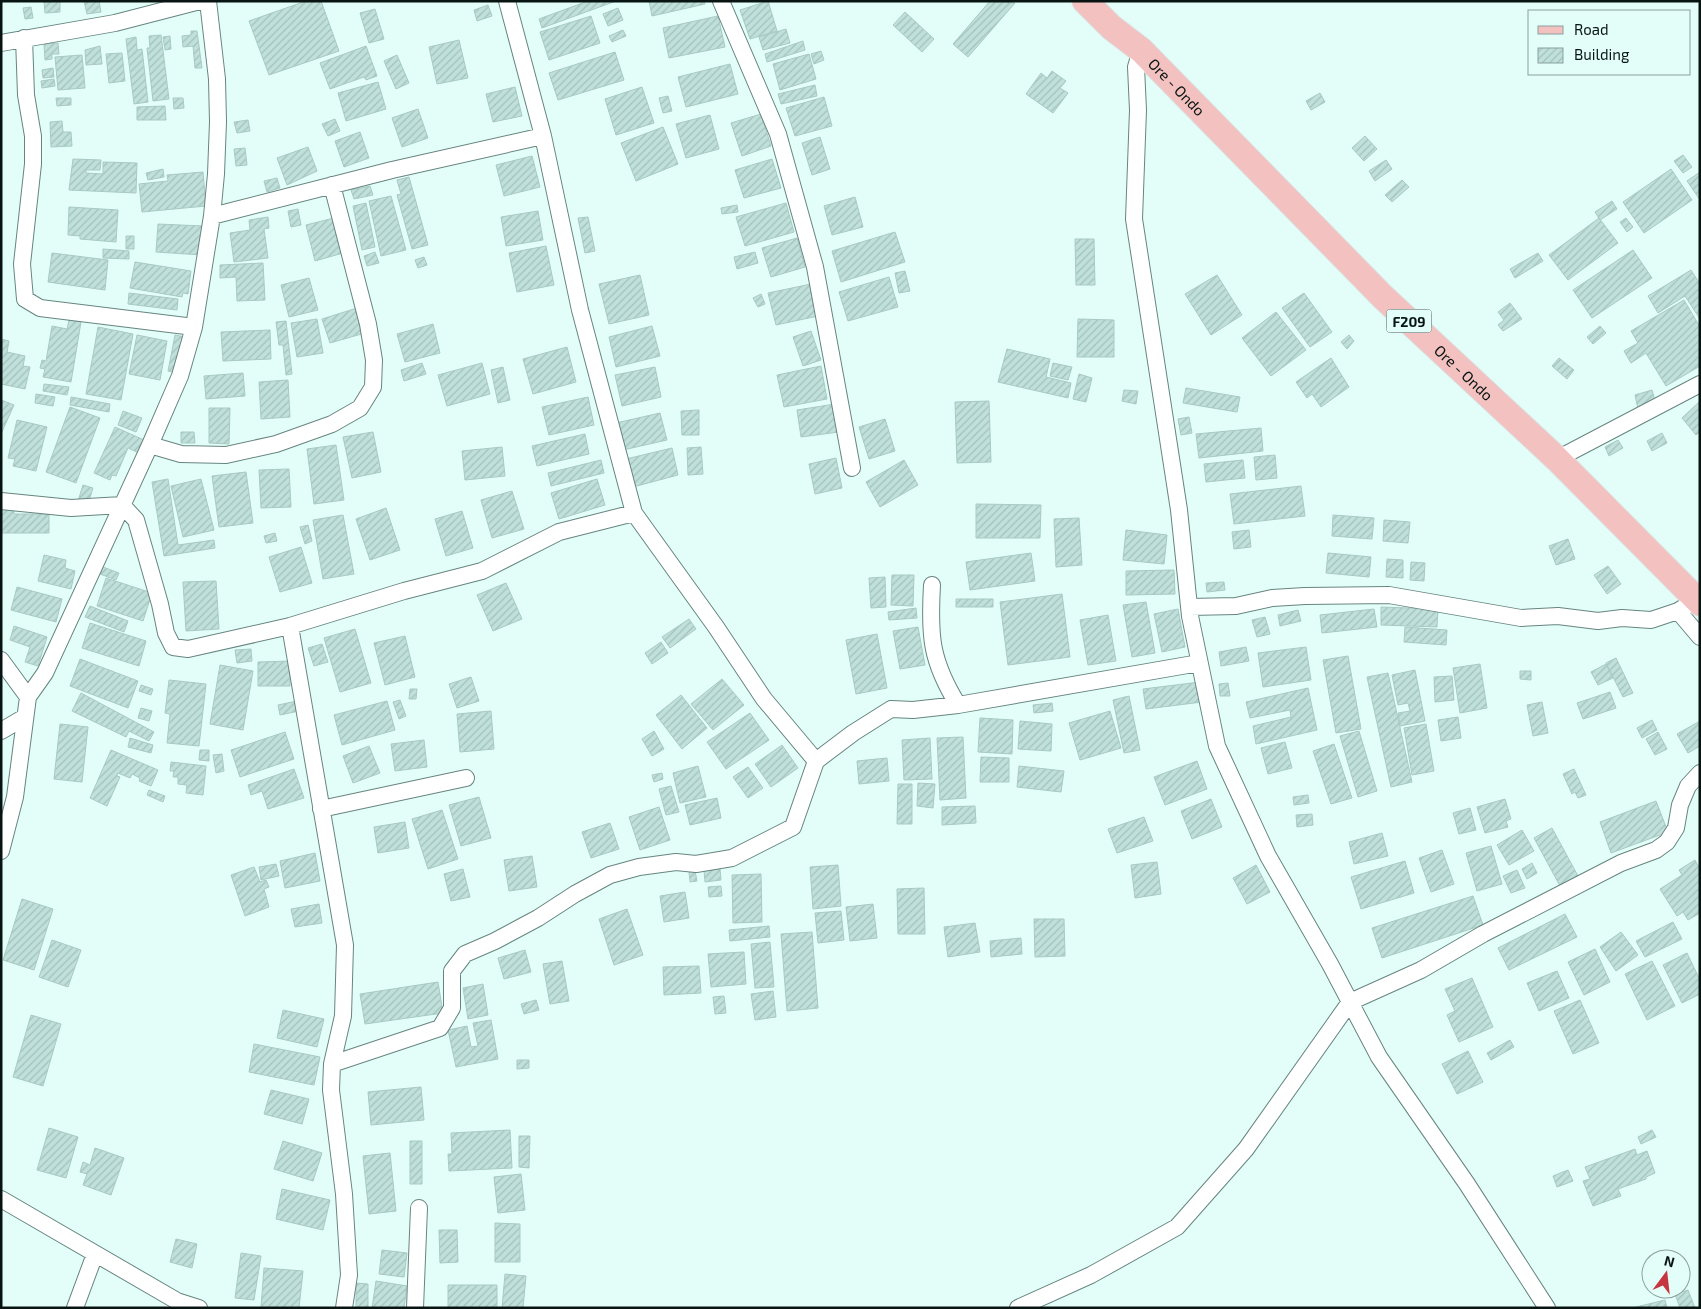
<svg xmlns="http://www.w3.org/2000/svg" width="1701" height="1309" font-family="'Exo 2',sans-serif">
<style>
.building{fill:url(#building-hatch);stroke:#a9c9c4}
.lines{fill:none;stroke-linecap:round;stroke-linejoin:round}
.street-casing{stroke:#678580;stroke-width:18}
.primary-casing{stroke:#dcdede;stroke-width:27}
.street{stroke:#fff;stroke-width:16}
.primary{stroke:#f3c1bf;stroke-width:25}
.labels{text-anchor:middle;dominant-baseline:central;stroke-width:4;stroke-linejoin:round;paint-order:stroke}
.shield{fill:#e3fef9;stroke:#4a5a57;stroke-width:1}
.shield-label{font-size:14px;font-weight:bold;fill:#081412}
.street-label{font-size:15px;fill:#081412;stroke:#e3fef9}
</style>
<defs>
<pattern id="building-hatch" width="6" height="6" patternUnits="userSpaceOnUse" patternTransform="scale(1.25)"><rect width="6" height="6" fill="#c0e1db"/><path d="M-1 1l2-2M0 6l6-6M5 7l2-2" fill="none" stroke="#a4c0bb"/></pattern>
</defs>
<rect width="100%" height="100%" fill="#e3fef9"/>
<!-- building -->
<path class="building" d="M60,1V12L45,13L44,2Z
M84,1H99L101,12L87,14Z
M306,1H321L339,51L269,75L249,21Z
M588,1H616L542,28L539,19Z
M649,1H704L705,4L652,16Z
M768,1L777,31L750,39L740,10Z
M990,1L1015,3L968,57L953,44Z
M488,5L492,16L477,21L474,10Z
M31,7L33,18L25,19L23,8Z
M618,8L623,20L608,26L603,14Z
M375,9L384,39L369,43L360,13Z
M905,12L934,39L922,52L893,25Z
M591,16L600,43L549,60L540,32Z
M718,16L725,47L669,58L663,28Z
M786,29L790,43L763,50L759,37Z
M623,30L626,36L612,42L609,36Z
M191,31H197L202,68H195L193,46L183,47L182,36L191,35Z
M161,35L169,99L153,101L147,48H150L149,36Z
M170,36L171,49L165,50L163,37Z
M136,37L137,50L142,49L148,102L134,104L126,39Z
M459,40L468,78L437,84L429,47Z
M803,41L805,50L767,62L765,54Z
M58,43L59,54H52V59L45,60L44,44Z
M100,46L102,64L86,65L85,50Z
M366,46L377,76L366,80L364,77L330,89L320,63Z
M821,51L824,60L814,64L811,54Z
M615,52L624,80L558,100L549,73Z
M122,53L125,81L109,83L106,54Z
M809,54L816,79L780,90L773,64Z
M82,55L85,88L58,90L55,57Z
M397,55L409,83L396,89L384,61Z
M730,64L738,94L686,107L678,77Z
M53,68L54,77L43,78L42,70Z
M1052,71L1066,81L1060,88L1068,93L1053,113L1026,94L1041,73L1047,78Z
M54,79L55,86L42,88L41,81Z
M378,82L386,109L346,121L338,93Z
M815,85L817,96L781,104L778,94Z
M515,87L522,116L493,122L486,94Z
M642,87L654,123L616,135L605,99Z
M1320,93L1325,102L1311,110L1306,101Z
M668,96L672,111L663,113L659,98Z
M824,97L832,126L795,136L786,108Z
M56,98H71V105L57,106Z
M173,98H183L184,108L174,109Z
M165,106L166,120H137V107Z
M418,109L428,138L402,147L392,118Z
M761,114L771,146L742,156L731,123Z
M710,115L719,149L686,158L676,124Z
M335,119L340,131L328,136L322,124Z
M248,120L250,131L237,133L234,122Z
M62,121L63,132H71L72,146L51,147L50,122Z
M663,127L678,164L636,181L621,143Z
M360,132L369,158L344,167L335,141Z
M1365,136L1377,149L1364,161L1352,148Z
M820,137L830,169L812,175L802,143Z
M308,147L317,171L287,185L277,158Z
M245,148L247,165L236,166L234,149Z
M1683,155L1692,167L1683,173L1674,161Z
M532,156L540,187L504,196L496,165Z
M73,159L101,160L100,170H86V173L103,174V162L137,163L136,193L69,190Z
M772,159L781,188L744,198L735,170Z
M1386,160L1392,169L1375,181L1369,171Z
M163,169L164,177L148,180L146,173Z
M1671,169L1692,200L1644,233L1623,202Z
M203,172L206,206L142,212L139,184L168,181L167,175Z
M1700,172V200L1687,181Z
M409,177L428,245L412,249L397,195L401,194L397,180Z
M277,178L280,188L267,192L264,181Z
M1402,180L1409,187L1392,202L1385,195Z
M370,186L373,195L354,199L351,190Z
M391,196L406,250L381,256L369,201Z
M855,197L863,227L832,235L824,206Z
M1612,201L1617,209L1600,220L1595,212Z
M366,203L375,247L362,250L353,206Z
M786,203L794,232L745,246L736,217Z
M737,205L738,212L722,214L721,208Z
M69,207L118,210L116,242L80,239V236L68,235Z
M298,209L301,225L291,227L288,211Z
M538,211L543,240L506,246L501,217Z
M268,217L269,228L264,229L268,258L234,262L230,233L250,230L249,220Z
M588,217L595,251L585,253L578,218Z
M334,218L343,253L315,261L306,225Z
M1599,218L1618,243L1568,280L1549,255Z
M1626,218L1633,227L1627,232L1620,222Z
M158,224L203,226L202,255L156,252Z
M895,232L905,262L841,282L832,251Z
M126,236H134V249H126Z
M797,238L805,267L771,277L762,248Z
M1075,239H1094L1095,285H1076Z
M546,246L554,285L517,292L509,253Z
M103,249L129,251V259L103,258Z
M1633,250L1652,278L1592,318L1573,290Z
M375,252L379,263L367,266L364,256Z
M755,252L758,263L737,269L734,257Z
M52,253L108,260L105,290L48,282Z
M1538,253L1543,261L1515,278L1510,269Z
M424,257L427,265L418,268L415,260Z
M135,262L191,271L188,294L183,293L182,297L130,288Z
M263,263L265,300L237,301L236,277L220,278V265Z
M1691,270L1700,284V319L1685,296L1658,313L1648,296Z
M905,271L910,291L899,293L895,273Z
M640,275L649,315L609,324L599,284Z
M1217,275L1242,315L1211,335L1185,294Z
M889,277L898,307L848,321L839,292Z
M309,278L318,310L289,317L281,285Z
M811,284L818,316L776,325L768,293Z
M129,293L178,299L177,310L128,304Z
M1304,293L1332,332L1310,347L1282,308Z
M761,294L765,304L758,307L753,298Z
M1684,300L1700,327V366L1666,386L1646,353L1631,363L1624,351L1638,343L1631,331Z
M1510,303L1522,319L1503,331L1498,325L1504,320L1498,312Z
M357,308L365,333L330,343L322,319Z
M1276,312L1306,350L1271,376L1242,338Z
M317,319L323,353L297,357L291,323Z
M1078,319L1114,320V357H1077Z
M69,320L81,322L71,382L43,377L45,369L40,368L42,360L46,361L52,326L67,329Z
M286,321L292,374L286,375L283,345H279L276,322Z
M433,324L440,353L405,362L397,334Z
M652,326L660,356L616,367L609,337Z
M1600,326L1606,333L1593,344L1587,337Z
M98,327L133,334L121,400L86,394Z
M270,330L271,359L223,361L221,332Z
M811,331L821,360L803,366L793,337Z
M137,335L167,341L160,380L129,374Z
M175,335L185,337L178,373L168,371Z
M1349,335L1354,341L1347,349L1341,342Z
M1,339L9,341L7,352L25,356L23,366L30,367L25,389L1,384Z
M567,347L576,382L533,394L523,359Z
M1007,349L1050,359L1046,377L1071,383L1068,398L998,382Z
M1331,358L1349,387L1321,407L1312,394L1307,398L1296,382Z
M1559,358L1574,370L1567,379L1552,366Z
M422,363L426,374L404,381L401,370Z
M482,363L490,394L447,406L438,375Z
M1053,363L1072,367L1068,380L1050,376Z
M821,366L827,399L784,407L777,375Z
M503,367L510,400L498,403L491,370Z
M655,367L661,397L622,406L615,375Z
M243,373L245,396L206,399L204,376Z
M1079,374L1092,378L1086,402L1073,399Z
M288,380L290,417L261,419L259,382Z
M44,384L69,387L67,395L43,391Z
M1186,388L1240,397L1237,412L1183,403Z
M1124,390L1138,391L1136,404L1122,401Z
M1652,390L1656,404L1638,409L1635,395Z
M36,394L55,397L53,406L35,403Z
M71,397L110,404L109,412L70,405Z
M588,397L594,425L549,435L542,407Z
M1,400L14,405L1,434Z
M989,401L991,462L957,463L955,402Z
M1699,402L1700,432L1696,435L1682,418Z
M835,404L839,432L801,437L797,410Z
M70,407L100,418L76,483L46,472Z
M209,408H230L229,444L209,443Z
M699,410V435H682L681,411Z
M123,411L142,418L136,432L118,425Z
M660,413L667,440L623,450L616,423Z
M1189,417L1192,433L1181,435L1178,419Z
M885,419L895,451L869,459L859,427Z
M17,420L47,427L36,471L13,466L15,459L8,458Z
M115,427L144,440L139,453L128,448L116,476L112,475L110,480L94,473Z
M1261,428L1263,451L1199,458L1196,434Z
M181,432H194L195,443H181Z
M373,432L381,472L352,478L343,437Z
M1662,433L1667,443L1652,451L1647,441Z
M585,434L589,454L537,466L532,446Z
M1618,440L1623,448L1609,456L1605,447Z
M336,445L344,500L314,504L307,449Z
M502,447L505,476L465,480L462,451Z
M701,447L703,474L688,475L687,448Z
M672,448L678,475L633,487L626,459Z
M1275,455L1277,478L1256,480L1254,457Z
M836,458L842,488L815,494L809,464Z
M601,460L604,473L551,486L548,473Z
M904,460L918,485L880,507L866,482Z
M1243,460L1245,478L1206,482L1204,464Z
M289,469L291,507L261,508L259,470Z
M246,472L253,523L219,527L212,476Z
M168,479L178,545L214,540L215,548L164,556L152,482Z
M201,479L214,530L183,537L171,486Z
M597,479L605,505L559,519L551,493Z
M83,485L93,488L88,504L78,501Z
M1301,486L1305,516L1234,524L1230,494Z
M512,491L524,529L492,538L481,500Z
M976,504L1041,505L1040,538H976Z
M386,508L400,550L370,560L356,519Z
M1,509H14V514H49V533H1Z
M462,511L473,548L446,556L435,519Z
M343,515L354,574L323,579L313,520Z
M1333,515L1374,518L1372,539L1332,536Z
M1079,518L1082,565L1056,567L1054,519Z
M1384,520L1410,522L1408,543L1383,541Z
M308,525L312,541L305,544L300,527Z
M1126,530L1167,535L1164,564L1123,560Z
M1249,530L1251,547L1234,549L1232,532Z
M275,533L277,541L266,543L264,536Z
M1568,539L1575,559L1556,565L1549,546Z
M301,547L312,583L280,592L269,557Z
M1031,553L1035,581L970,590L966,562Z
M1328,553L1371,557L1369,577L1326,573Z
M44,555L66,560L65,568L75,571L71,589L38,581Z
M1387,559L1403,560V578L1386,577Z
M1411,562L1425,563L1424,581L1410,580Z
M1608,566L1621,584L1607,594L1594,575Z
M103,567L119,573L116,580L100,574Z
M1174,570L1175,594L1126,595V571Z
M892,575H914L913,606L891,605Z
M885,577L886,607L871,608L869,578Z
M106,578L152,593L143,621L97,606Z
M216,581L219,629L186,631L183,582Z
M1224,582L1225,590L1207,592L1206,583Z
M506,583L522,619L493,631L477,595Z
M17,587L62,599L56,622L11,610Z
M1062,594L1070,657L1008,665L1000,602Z
M956,599H993V607H956Z
M1146,602L1155,653L1132,657L1123,605Z
M90,606L128,621L124,632L85,617Z
M1381,607L1438,609L1437,627L1381,625Z
M916,608L917,618L889,620L888,612Z
M1178,609L1185,647L1162,652L1154,614Z
M1374,609L1377,627L1322,633L1320,615Z
M1298,610L1301,621L1280,626L1278,615Z
M1108,615L1116,661L1088,665L1080,620Z
M1265,617L1270,634L1257,637L1252,620Z
M689,619L696,629L670,648L662,637Z
M90,623L146,641L139,666L82,648Z
M14,626L47,637L38,666L25,662L30,647L10,640Z
M918,627L925,665L900,669L893,631Z
M1405,627L1447,630L1446,645L1404,642Z
M355,629L371,683L340,692L324,638Z
M877,634L887,688L856,694L846,640Z
M405,636L415,677L385,685L374,643Z
M661,642L668,653L652,664L645,653Z
M322,644L328,662L314,666L308,648Z
M1246,647L1249,661L1221,666L1219,652Z
M1306,647L1311,680L1263,687L1258,653Z
M251,649L252,661L237,663L235,650Z
M1348,656L1361,729L1336,733L1323,660Z
M1616,658L1633,693L1623,697L1606,663Z
M80,659L138,681L128,708L70,686Z
M290,661V686H258V662Z
M1480,664L1487,708L1460,713L1453,668Z
M1606,664L1613,678L1598,685L1591,672Z
M220,665L253,671L243,730L210,724Z
M1415,670L1425,721L1400,726L1398,713L1410,711L1408,703L1398,705L1392,675Z
M1520,671H1531V680L1520,679Z
M1388,673L1412,782L1391,787L1367,677Z
M1452,676L1454,700L1435,702L1434,677Z
M471,677L479,701L457,708L449,684Z
M722,679L744,705L713,730L691,704Z
M169,680L206,684L199,746L167,743L170,714L165,713Z
M1200,682L1202,702L1146,709L1143,689Z
M1228,683L1230,696H1220L1219,684Z
M141,685L153,689L151,695L139,691Z
M1308,688L1317,730L1256,744L1253,726L1291,717L1290,710L1250,718L1246,702Z
M410,689H417L416,699H409Z
M1610,692L1616,708L1583,719L1577,703Z
M81,693L154,732L149,741L129,731L126,737L72,711Z
M681,695L707,728L682,749L656,715Z
M1129,696L1140,750L1124,753L1113,700Z
M400,700L406,716L399,719L393,702Z
M297,701L299,711L280,715L278,705Z
M387,701L395,730L342,745L334,715Z
M1542,702L1548,733L1533,736L1527,705Z
M1052,703L1053,711L1034,713L1033,705Z
M141,708L152,711L149,721L138,718Z
M491,711L494,749L460,752L457,714Z
M1110,711L1121,748L1080,760L1069,723Z
M750,713L769,740L726,769L707,742Z
M1458,717L1461,738L1441,741L1438,720Z
M980,718L1013,720L1012,754L978,752Z
M1652,720L1657,730L1642,738L1637,728Z
M1020,721L1052,724L1051,751L1018,749Z
M1700,721V746L1688,753L1677,734Z
M60,724L88,727L82,782L54,779Z
M1426,724L1434,771L1412,775L1404,728Z
M654,731L664,749L652,756L642,739Z
M1359,731L1377,791L1358,797L1340,736Z
M285,732L294,759L240,777L231,750Z
M1658,732L1667,749L1655,755L1646,739Z
M963,737L966,798L940,800L937,738Z
M130,738L153,745L151,753L128,747Z
M930,738L932,779L904,780L902,740Z
M424,740L427,767L395,771L391,744Z
M1285,742L1292,768L1268,774L1261,748Z
M1334,744L1352,798L1331,804L1313,751Z
M782,745L798,768L771,787L755,764Z
M369,746L380,773L353,783L343,756Z
M111,750L158,770L151,786L139,781L140,778L132,774L130,778L118,773L117,776L120,777L107,806L90,798Z
M200,750H209V761L199,760Z
M222,754L224,771L216,773L213,755Z
M981,757L1009,758V782H980Z
M887,758L889,781L859,784L857,761Z
M1197,761L1207,789L1165,805L1154,777Z
M171,762L206,766L203,795L186,793L187,785L178,784V777H173L174,771H170Z
M698,766L706,797L680,803L673,773Z
M1019,766L1064,771L1061,792L1017,787Z
M748,767L763,788L748,798L733,777Z
M294,769L304,798L268,809L262,791L251,795L248,785Z
M1574,769L1586,795L1578,798L1575,792L1572,794L1563,774Z
M662,773L663,779L654,782L652,775Z
M918,783L935,784L933,808L917,806Z
M898,784H912V824H897Z
M671,786L679,812L666,815L659,789Z
M149,790L165,796L163,802L147,795Z
M1308,795L1309,803L1294,805L1293,797Z
M479,797L491,838L461,846L449,805Z
M717,798L721,818L690,825L685,805Z
M1211,799L1222,827L1192,839L1181,811Z
M1505,799L1511,819L1506,821L1508,827L1485,833L1477,807Z
M1656,801L1668,832L1611,853L1600,822Z
M975,806L976,823L942,825V807Z
M659,807L670,840L640,850L629,817Z
M1470,808L1476,830L1459,834L1453,813Z
M442,810L458,859L428,869L412,819Z
M1312,814L1313,825L1297,827L1296,815Z
M1144,817L1153,841L1117,853L1108,829Z
M405,822L409,848L378,853L374,827Z
M610,823L619,849L591,858L582,832Z
M1552,828L1578,876L1560,886L1534,838Z
M1522,830L1534,851L1509,865L1497,845Z
M1382,833L1388,856L1354,864L1349,842Z
M1491,846L1502,884L1477,891L1466,853Z
M1442,850L1454,884L1431,892L1419,858Z
M315,853L320,881L285,888L280,861Z
M532,856L537,887L509,891L504,860Z
M1695,860L1698,866L1700,865V913L1688,920L1683,912L1677,916L1660,889L1682,875L1679,870Z
M1405,861L1414,893L1361,909L1351,877Z
M1157,862L1161,894L1135,898L1131,865Z
M1532,863L1537,873L1527,879L1522,869Z
M276,864L279,876L261,880L259,867Z
M838,865L841,906L813,909L810,867Z
M1256,865L1270,892L1247,904L1233,878Z
M254,867L260,882L266,880L269,887L264,889L269,907L245,916L231,875Z
M463,869L470,897L451,901L444,874Z
M720,869L721,880L705,882L704,870Z
M1517,870L1525,888L1511,893L1503,876Z
M695,871L697,881L690,882L689,872Z
M761,874L762,922L733,923L732,875Z
M721,886L722,896L709,897L708,887Z
M924,888L925,934H898L897,889Z
M685,892L689,918L664,922L660,896Z
M1473,896L1483,925L1382,958L1372,928Z
M22,899L53,909L34,970L3,960Z
M319,904L322,923L295,927L291,909Z
M873,904L877,938L850,941L846,907Z
M627,909L643,955L614,965L599,919Z
M841,911L844,940L818,943L815,913Z
M1565,914L1577,937L1509,970L1498,948Z
M1034,919H1064L1065,956L1035,957Z
M1673,922L1682,939L1645,957L1636,941Z
M975,923L980,952L948,957L944,927Z
M769,926L770,937L730,941L729,930Z
M812,932L818,1008L787,1011L781,934Z
M1621,932L1638,955L1616,971L1600,947Z
M1021,938L1022,954L991,957L990,941Z
M52,940L81,950L68,987L39,977Z
M770,942L774,987L755,988L751,944Z
M1595,949L1610,982L1584,995L1568,962Z
M525,950L531,972L504,979L498,958Z
M744,952L746,984L711,987L708,954Z
M1687,953L1700,980V994L1682,1003L1663,965Z
M562,961L569,1001L550,1004L543,964Z
M1652,961L1675,1006L1647,1020L1625,974Z
M699,966L701,993L664,995L663,967Z
M1557,971L1569,998L1539,1011L1527,983Z
M1472,978L1493,1027L1459,1042L1447,1015L1455,1011L1445,989Z
M438,982L443,1013L365,1024L360,994Z
M483,984L488,1015L468,1019L463,988Z
M773,991L776,1017L755,1020L751,994Z
M724,996L726,1013L715,1014L713,997Z
M536,1000L539,1010L524,1014L521,1004Z
M1580,1000L1599,1043L1573,1054L1554,1011Z
M283,1010L324,1019L317,1047L277,1038Z
M31,1015L61,1024L43,1086L13,1077Z
M491,1020L498,1059L456,1067L448,1030L467,1026L471,1047L478,1046L473,1023Z
M1510,1040L1514,1047L1491,1060L1487,1053Z
M254,1044L320,1057L314,1085L249,1072Z
M1468,1051L1483,1082L1457,1094L1442,1064Z
M517,1060H529V1068L517,1069Z
M421,1087L424,1120L371,1125L368,1092Z
M271,1090L309,1099L302,1124L264,1114Z
M49,1128L78,1137L66,1178L37,1170Z
M510,1130L512,1168L449,1171L448,1154H452L451,1133Z
M1652,1130L1656,1137L1641,1144L1638,1137Z
M519,1136H530L529,1168L519,1167Z
M283,1141L322,1153L313,1181L274,1169Z
M410,1141H422V1184H410Z
M95,1148L124,1158L111,1195L83,1185L87,1174L80,1172L83,1162L90,1165Z
M1635,1149L1637,1155L1647,1151L1655,1173L1646,1177V1179L1618,1189L1621,1196L1593,1206L1583,1181L1590,1179L1585,1167Z
M390,1153L396,1211L369,1214L363,1156Z
M1568,1170L1573,1181L1557,1187L1553,1176Z
M521,1174L525,1210L498,1213L494,1177Z
M282,1189L330,1200L323,1230L276,1219Z
M495,1223L520,1224V1262H495Z
M439,1230H457L458,1262L440,1263Z
M176,1239L197,1244L192,1268L170,1262Z
M382,1250L407,1253L404,1277L379,1274Z
M241,1253L261,1256L254,1300L235,1298Z
M264,1268L303,1271L299,1308L261,1307Z
M505,1274L526,1276L523,1308H502Z
M376,1281L407,1286L404,1308H372Z
M356,1283L368,1284V1308H356Z
M448,1285H497V1308H448Z
M1688,1290L1695,1308H1680L1675,1294Z
M1665,1300L1667,1308H1632Z"/>
<g class="lines">
<!-- street casing -->
<g class="street-casing">
<path id="street" d="M721,1L778,134L815,267L852,468
M24,38L26,95L33,136V164L22,264L25,299L40,308L194,327
M1,43L115,23L200,1
M1141,50L1136,67L1138,110L1134,219L1179,510L1190,616L1217,746L1268,856L1330,964L1379,1057L1467,1184L1547,1308
M212,216L392,170L543,136
M150,445L181,454L226,455L276,444L332,424L360,408L373,387L374,360L368,324L332,185
M1557,459L1700,384
M1,501L71,508L122,505
M122,505L136,520L160,604L166,633L173,647L188,649L290,626L404,591L482,571L559,532L634,513
M932,585C929,637 931,661 958,705
M1189,607L1236,606L1272,598L1305,596L1389,595L1521,618L1558,616L1598,621L1622,618L1651,620L1678,611L1696,600
M1678,611L1700,637
M290,626L345,945L343,1016L332,1064L331,1090L344,1194L349,1275L344,1308
M1,660L28,697
M1,731L25,717
M816,761L853,733L891,709L913,710L958,705L1199,663
M321,809L466,778
M1,851L15,797L28,697L45,673L150,445L180,376L194,327L212,216L216,174L218,122L217,79L208,1
M332,1064L440,1028L452,1008V971L465,954L495,941L538,918L575,894L610,875L639,867L676,862L696,864L732,858L793,827L816,761L764,699L716,627L634,513L580,310L543,136L507,1
M1,1199L177,1301L199,1308
M75,1308L95,1254
M415,1308L419,1208
M1018,1308L1091,1275L1177,1227L1246,1149L1350,1002L1421,970L1483,934L1621,863L1656,850L1667,842L1676,828L1680,805L1688,786L1700,773"/>
</g>
<!-- primary casing -->
<g class="primary-casing">
<g id="primary">
<path id="s1" d="M1085,1L1111,27L1141,50L1383,297L1557,459L1700,603"/>
</g>
</g>
<!-- street -->
<use href="#street" class="street"/>
<!-- primary -->
<use href="#primary" class="primary"/>
</g>
<g class="labels">
<!-- shield labels -->
<rect class="shield" x="1386.5" y="309.5" width="45" height="23" rx="4"/>
<g class="shield-label">
<text x="1409" y="321">F209</text>
</g>
<!-- street labels -->
<g class="street-label">
<text stroke="none"><textPath href="#s1" startOffset="126">Ore - Ondo</textPath></text>
<text stroke="none"><textPath href="#s1" startOffset="531">Ore - Ondo</textPath></text>
</g>
</g>
<!-- border -->
<rect width="1701" height="1309" fill="none" stroke="#081412" stroke-width="5"/>
<!-- legend -->
<rect x="1528" y="10" width="162" height="65" fill="#e3fef9" stroke="#8ba09d"/>
<rect x="1538" y="26" width="25" height="8" fill="#f3c1bf" stroke="#8ba09d"/>
<text x="1574" y="35" font-size="15" fill="#081412">Road</text>
<rect x="1538" y="48" width="25" height="15" fill="url(#building-hatch)" stroke="#8ba09d"/>
<text x="1574" y="60" font-size="15" fill="#081412">Building</text>
<!-- north arrow -->
<g transform="translate(1666 1274) rotate(15)"><circle r="24" fill="#e3fef9" stroke="#8ba09d"/>
<path d="M0-4L9 19L0 12L-9 19Z" fill="#c63640"/>
<text y="-8" font-size="14" font-weight="bold" text-anchor="middle" fill="#081412">N</text>
</g>
</svg>
